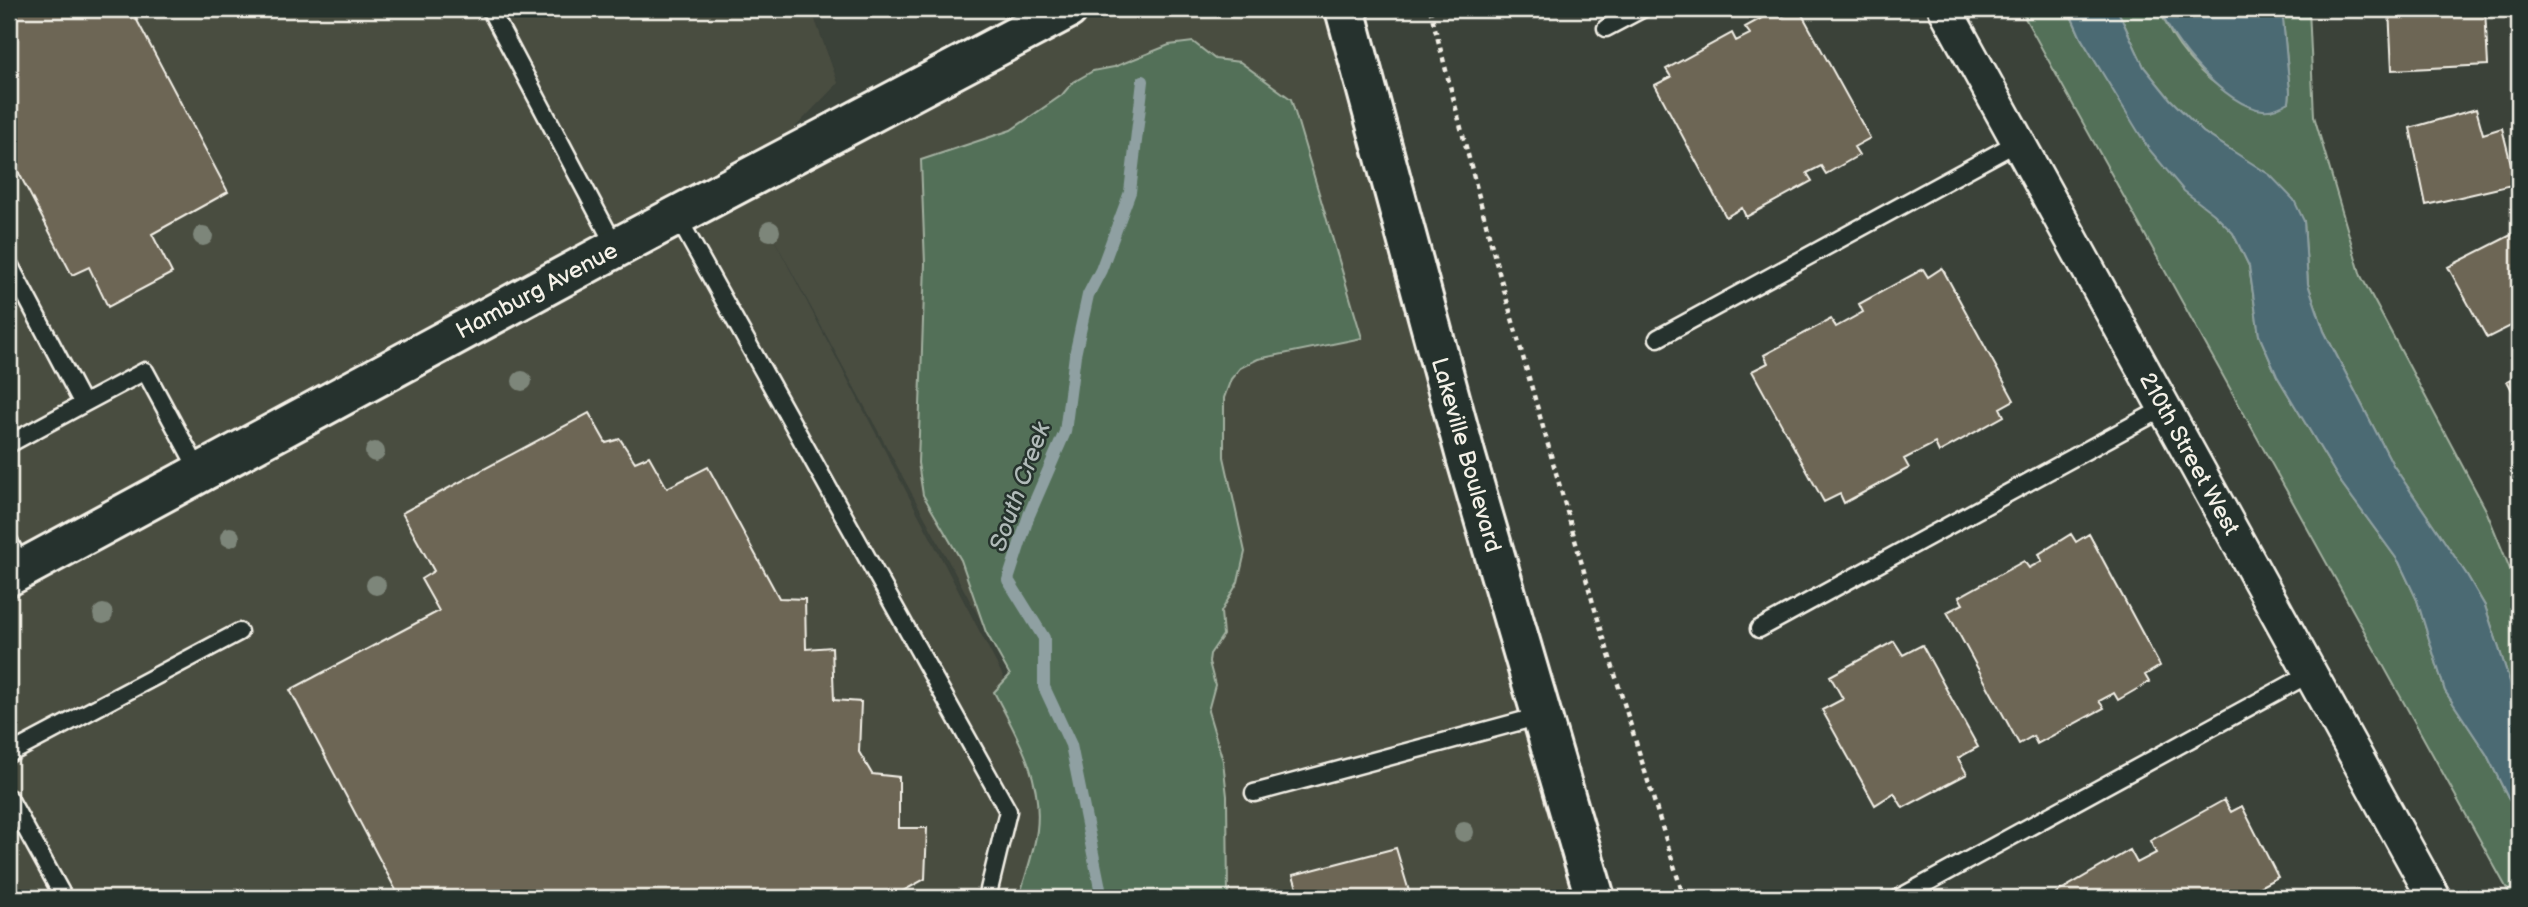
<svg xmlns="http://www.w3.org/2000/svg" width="2528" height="907" font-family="'Balsamiq Sans',sans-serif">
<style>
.built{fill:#4a4d41}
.green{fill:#527059;stroke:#a3b0a0;stroke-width:2}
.water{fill:#4c6a73;stroke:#8fa0a2;stroke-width:2}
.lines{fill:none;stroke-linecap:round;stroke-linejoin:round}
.stream{stroke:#8fa0a2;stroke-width:12}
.building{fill:#6d6655;stroke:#f4f1e8;stroke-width:2}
.service-casing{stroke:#f4f1e8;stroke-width:21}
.minor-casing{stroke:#f4f1e8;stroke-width:37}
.tertiary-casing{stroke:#f4f1e8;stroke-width:44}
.path{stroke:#f4f1e8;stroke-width:4.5;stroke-dasharray:5 5;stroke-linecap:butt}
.service{stroke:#26332d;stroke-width:16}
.minor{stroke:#26332d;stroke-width:32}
.tertiary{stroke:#26332d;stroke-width:38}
.tree{fill:#7d867a}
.labels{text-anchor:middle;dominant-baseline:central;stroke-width:5;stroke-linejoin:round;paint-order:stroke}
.street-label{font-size:23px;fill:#f4f1e8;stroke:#26332d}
.water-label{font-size:24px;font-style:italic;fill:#b1bbb9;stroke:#26332d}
</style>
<rect width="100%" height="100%" fill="#3b4239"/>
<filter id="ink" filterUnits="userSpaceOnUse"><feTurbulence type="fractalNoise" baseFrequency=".0143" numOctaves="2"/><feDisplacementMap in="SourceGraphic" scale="14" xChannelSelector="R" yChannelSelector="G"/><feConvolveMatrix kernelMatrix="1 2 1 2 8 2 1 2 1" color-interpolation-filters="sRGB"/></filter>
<g filter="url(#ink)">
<!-- built -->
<path class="built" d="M9,9H811L838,83L745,179L1063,9H1345L1595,898H1131L766,224L1057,779L1025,898H9Z"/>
<!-- green -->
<path class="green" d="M2020,9H2068L2081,38L2149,148L2233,233L2249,266L2259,335L2277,376L2340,481L2399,562L2417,600L2445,691L2487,755L2508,798L2519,814V898H2512Z
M2117,9H2160C2171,43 2202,79 2234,96C2245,102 2258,105 2270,110L2289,102L2290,92L2282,9H2309L2314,116L2361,276L2486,510L2519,591V709L2485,606L2467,575L2393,465L2324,331L2308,284L2304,221L2231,150L2203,132L2170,99L2144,67Z
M1193,42L1215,59L1240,62L1291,99L1362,338L1258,359L1240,368L1231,379L1224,398V457L1245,552L1238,582L1221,612L1223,635L1210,654L1209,662L1215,685L1208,711L1223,761L1227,796L1228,898H1019C1025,876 1034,853 1037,830C1043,778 1017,736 994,692L1010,675L986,632L961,560L923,495L918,463L925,264L921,160L1011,130L1062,95L1072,83L1093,71L1114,67L1169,45Z"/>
<!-- water -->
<path class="water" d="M2068,9H2117L2144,67L2170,99L2203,132L2270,175L2294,200L2304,221L2308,284L2324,331L2393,465L2467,575L2485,606L2519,709V814L2508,798L2487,755L2445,691L2417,600L2399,562L2340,481L2277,376L2259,335L2249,266L2233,233L2214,214L2184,191L2148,148L2081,38Z
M2160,9H2282L2290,92L2289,102C2281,107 2273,111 2263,110C2226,107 2171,42 2160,9Z"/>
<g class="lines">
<!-- stream -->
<path class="stream" d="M1102,898L1071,745L1044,687V638L1008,580L1029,515L1065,432L1075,355L1088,295L1101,270L1130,192L1143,81"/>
</g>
<!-- building -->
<path class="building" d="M12,9H131L228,192L152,234L172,273L108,307L89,267L72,275L9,154V11Z
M1778,9H1780L1783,16L1799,9L1870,138L1854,147L1859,155L1826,174L1821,166L1807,173L1812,181L1746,217L1742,208L1726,217L1655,85L1671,77L1666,69L1732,33L1736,41L1750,34L1745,27Z
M2389,9H2485L2488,65L2392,70Z
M2476,109L2483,134L2502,128L2516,184L2426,205L2410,128Z
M2519,231V322L2487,338L2448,267Z
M1942,268L2014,400L2000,408L2004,416L1939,452L1935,443L1904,459L1909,468L1844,503L1840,494L1824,502L1752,371L1768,363L1764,355L1831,319L1836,327L1863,312L1859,304L1923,269L1928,277Z
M2519,375V403L2507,381Z
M589,413L606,443L620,439L635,462L649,456L667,488L708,467L779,598L805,599L806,649L832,647L834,700L861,702L859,752L872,774L899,777V828H927L925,879L894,896L895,898H400L290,690L439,611L421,579L434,571L402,513Z
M2071,534L2076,542L2089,534L2160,666L2145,675L2149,682L2118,700L2114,693L2099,701L2104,708L2037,744L2033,736L2019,744L1947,612L1963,604L1959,597L2024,561L2029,568L2042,561L2039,554Z
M1894,641L1903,655L1922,645L1978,747L1958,758L1967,774L1903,808L1894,793L1875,805L1822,710L1843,699L1830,676Z
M2224,800L2231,812L2242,806L2278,877L2239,898H2058L2056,893L2130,850L2137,863L2156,853L2150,841Z
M1396,848L1411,898H1300L1293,875Z"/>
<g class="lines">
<!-- service casing -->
<g class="service-casing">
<path id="service" d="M490,9L616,248
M1606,28L1642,9
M677,216L1008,811L987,898
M9,264L83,404L145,371L200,473
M1658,338L2018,142
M9,444L83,404
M9,541L22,569
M1759,629L2164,408
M9,754L239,632
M1254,793L1540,716
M9,798L64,898
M1899,898L2311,673"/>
</g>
<!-- minor casing -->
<g class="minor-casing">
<path id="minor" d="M1945,9L2434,898"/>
</g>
<!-- tertiary casing -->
<g class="tertiary-casing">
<path id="tertiary" d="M1345,9L1466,457L1595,898
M9,576L616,248L1068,9"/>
</g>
<!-- path -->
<path class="path" d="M1430,9L1496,262L1593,603L1684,898"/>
<!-- service -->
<use href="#service" class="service"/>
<!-- minor -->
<use href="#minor" class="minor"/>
<!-- tertiary -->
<use href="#tertiary" class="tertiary"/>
</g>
<!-- trees -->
<g class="tree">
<circle cx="770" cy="231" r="10"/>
<circle cx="203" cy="236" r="10"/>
<circle cx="522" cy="381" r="10"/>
<circle cx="375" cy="452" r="10"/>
<circle cx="230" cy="537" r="10"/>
<circle cx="376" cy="585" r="10"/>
<circle cx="103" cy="614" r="10"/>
<circle cx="1464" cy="832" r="10"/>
</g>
</g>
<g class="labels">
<!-- street labels -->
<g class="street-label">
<text transform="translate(537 291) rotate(-28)">Hamburg Avenue</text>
<text transform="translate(2189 454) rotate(61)">210th Street West</text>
<text transform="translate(1466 455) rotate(74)">Lakeville Boulevard</text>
</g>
<!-- water labels -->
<g class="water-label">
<text transform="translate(1020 487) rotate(-70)">South Creek</text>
</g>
</g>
<!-- margin -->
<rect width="2528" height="907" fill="none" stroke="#26332d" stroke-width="35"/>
<rect x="18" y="18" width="2493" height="872" fill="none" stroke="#f4f1e8" stroke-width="2.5" filter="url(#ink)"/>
</svg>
